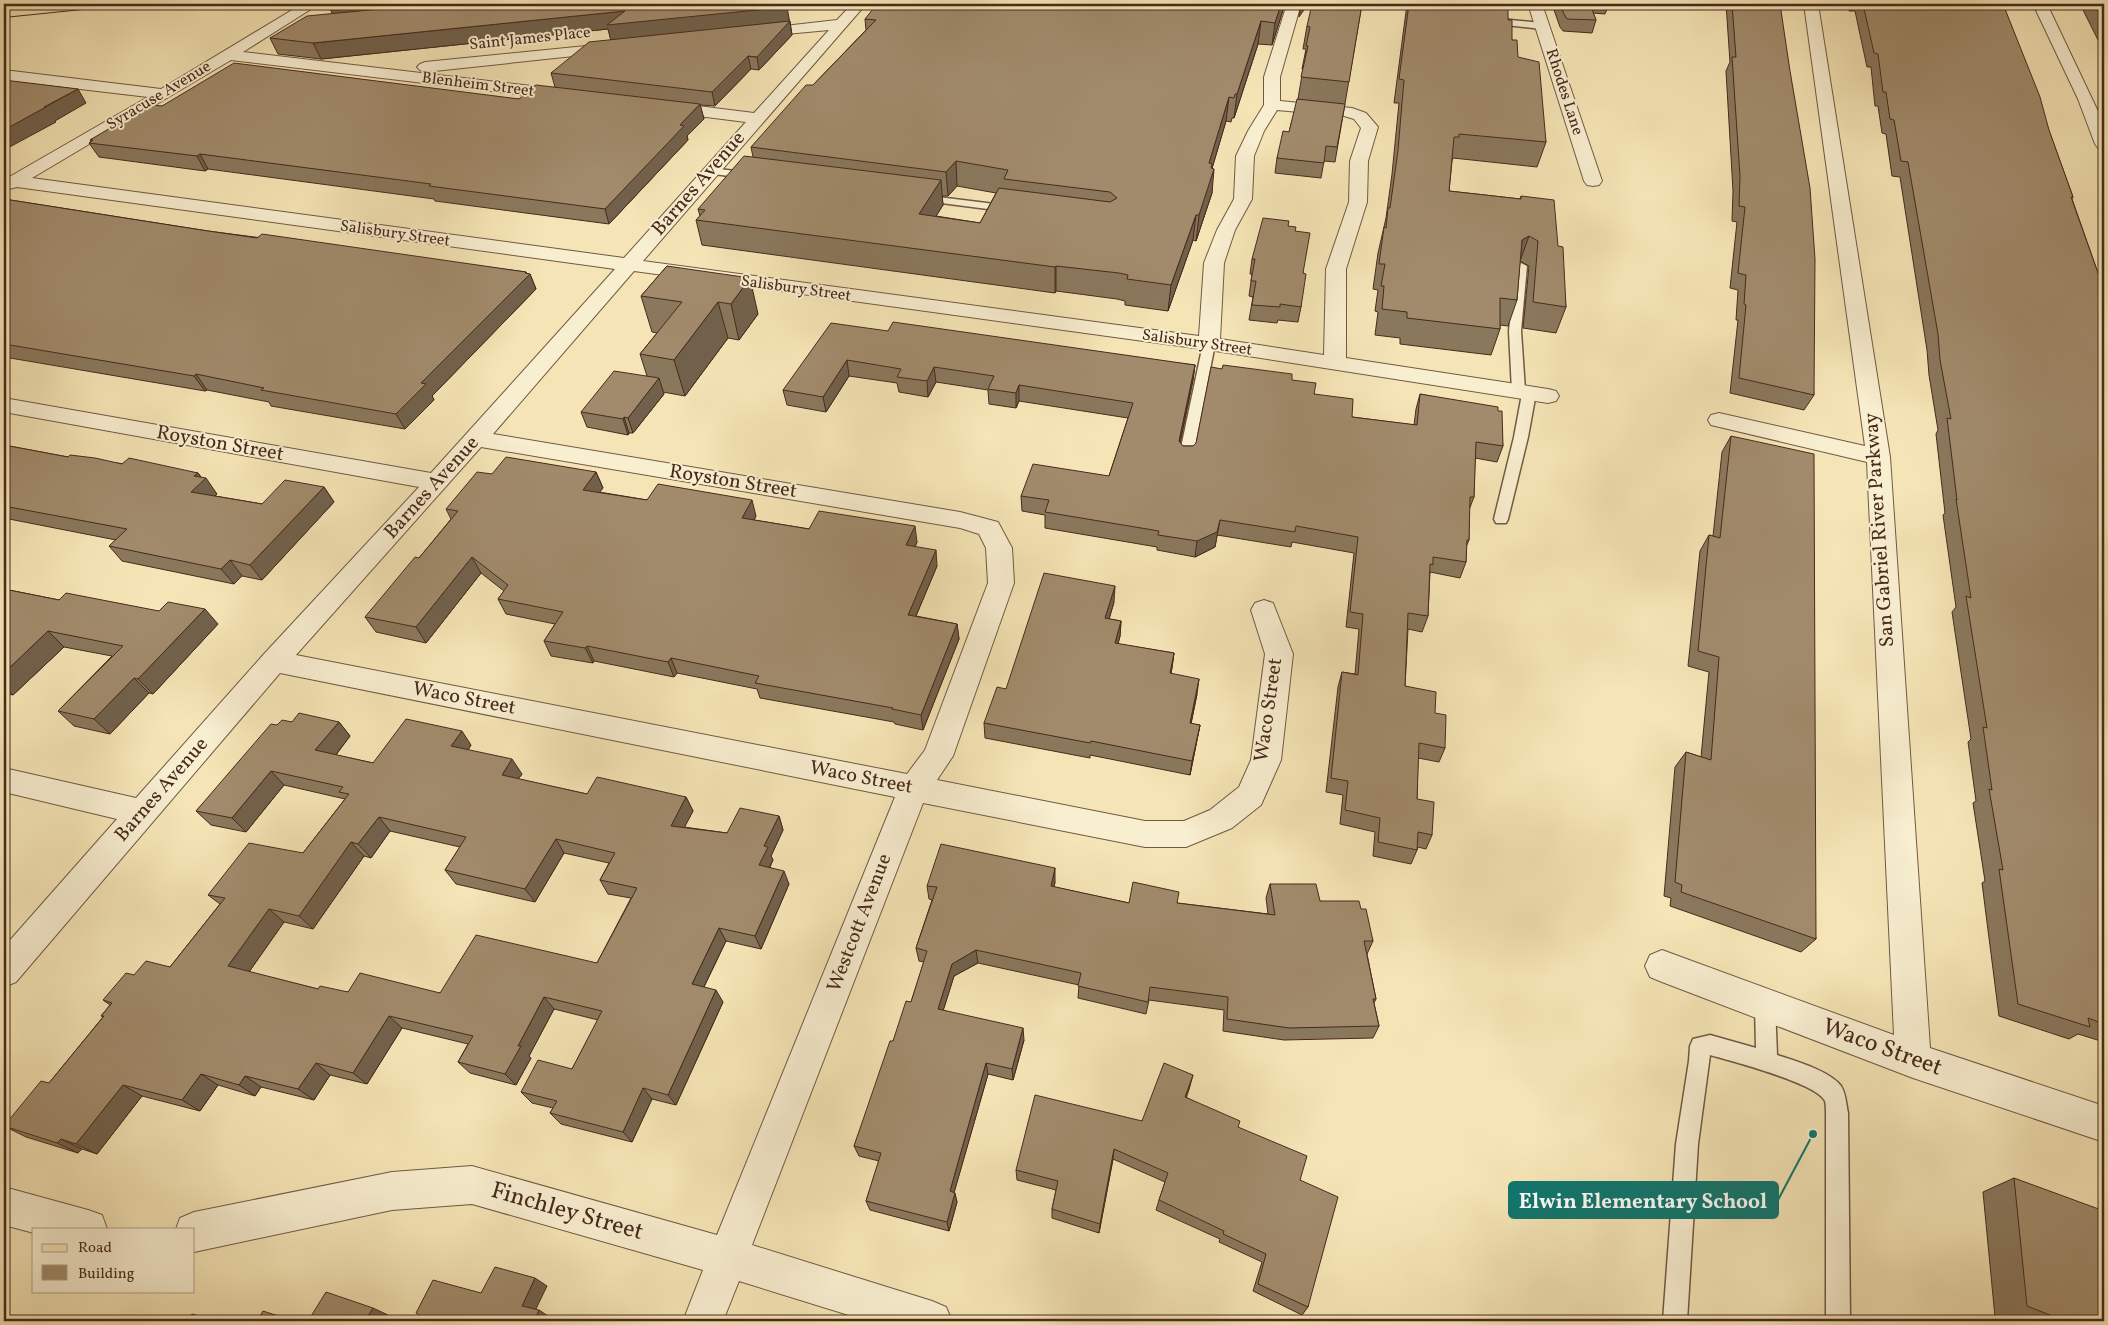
<svg xmlns="http://www.w3.org/2000/svg" width="2108" height="1325" font-family="Vollkorn,serif">
<style>
.lines{fill:none;stroke-linecap:round;stroke-linejoin:round}
.lane-casing{stroke:#725942;stroke-width:3}
.street-casing{stroke:#725942;stroke-width:2}
.primary-casing{stroke:#472a1c;stroke-width:2}
.lane{fill:#f8eed0;fill-rule:evenodd}
.street{fill:#f8eed0;fill-rule:evenodd}
.primary{fill:#f5e5b6;fill-rule:evenodd}
.wall{fill:#8a785d;stroke:#472a1c;fill-rule:evenodd}
.shaded-wall{fill:#71614c;stroke:#472a1c}
.building{fill:#a18b6c;stroke:#472a1c;fill-rule:evenodd}
.labels{text-anchor:middle;dominant-baseline:central;stroke-width:4;stroke-linejoin:round;paint-order:stroke}
.far-street-label{font-size:16px;fill:#472a1c;stroke:#f8eed0}
.street-label{font-size:20px;fill:#472a1c;stroke:#f8eed0}
.near-street-label{font-size:24px;fill:#472a1c;stroke:#f8eed0}
.leader{fill:none;stroke:#0f766e;stroke-width:2}
.callout-dot{fill:#0f766e;stroke:#f8eed0;stroke-width:2}
.callout{fill:#0f766e;stroke:#0f766e;stroke-width:2}
.callout-label{font-size:21px;text-anchor:middle;font-weight:bold;fill:#fff}
</style>
<rect width="100%" height="100%" fill="#f5e5b6"/>
<filter id="stains"><feTurbulence type="fractalNoise" baseFrequency=".004" numOctaves="4"/><feColorMatrix values="0 0 0 0 .2 0 0 0 0 .09 0 0 0 0 .02 0 0 0 .5 -.17"/></filter>
<radialGradient id="worn" r=".72"><stop offset=".6" stop-color="#630" stop-opacity="0"/><stop offset="1" stop-color="#630" stop-opacity=".3"/></radialGradient>
<g class="lines">
<!-- lane casing -->
<g class="lane-casing">
<path id="lane" d="M1490,18L1542,23L1546,26L1542,29L1487,23V19Z
M711,168L751,173L756,176L751,179L707,173L706,171Z
M922,195L1011,206L1016,209L1011,212L918,200L917,198Z
M1521,263L1527,266L1521,331L1525,390H1534L1536,393L1528,437L1508,519L1506,523H1496L1494,519L1514,437L1522,394H1514L1512,391L1509,331L1515,266Z
M1209,340L1215,344L1193,457L1191,460H1181L1179,457L1203,344Z
M1765,995L1772,998L1775,1005L1777,1055C1795,1061 1830,1071 1841,1086C1846,1094 1846,1104 1848,1113L1850,1321H1826V1113C1826,1110 1826,1105 1825,1101C1817,1083 1731,1061 1710,1055L1698,1144L1687,1321H1663L1676,1144L1689,1061L1690,1046L1693,1039L1710,1035L1756,1048L1755,1005L1758,998Z"/>
</g>
<!-- street casing -->
<g class="street-casing">
<path id="street" d="M302,4H319L243,52L566,90L572,92L574,95L572,98L566,100L231,60L32,178L624,258L746,122L666,112L660,110L658,107L660,104L666,102L754,113L829,30L755,37L750,36L748,33L750,30L837,20L852,4H866L643,261L1199,336L1204,263L1217,230L1234,199L1236,156L1248,131L1264,105V77L1287,4H1301L1280,77V101L1352,108L1366,113L1378,127L1368,161L1367,202L1346,269V358L1548,389L1556,391L1559,396L1556,401L1548,403L1209,350L634,271L493,434L960,512L998,522L1012,548L1014,583L953,756L937,780L1145,821H1184L1210,810L1239,787L1251,760L1265,654L1251,610L1255,603L1264,600L1273,603L1293,654L1281,760L1261,805L1232,828L1186,847H1145L923,803L752,1245L932,1301L946,1307L952,1321H868L739,1281L723,1321H683L703,1270L472,1204L392,1210L194,1252V1229H176L180,1218L194,1212L392,1172L472,1166L717,1235L895,797L280,673L16,982L4,987V947L117,819L4,792V768L136,798L264,654L419,487L4,412V398L431,473L615,269L17,187L9,189L4,188V180L148,97L4,80V70L161,89ZM1277,110L1344,116L1354,119L1361,128L1350,161L1349,202L1326,269L1324,355L1220,339L1224,263L1235,230L1252,199L1254,156L1264,131ZM481,447L960,528L979,534L986,548L988,583L925,750L907,774L296,655Z
M1528,4H1542L1602,181L1599,185L1593,186L1587,185L1584,181Z
M1804,4H1818L1890,457L1930,1048L2104,1106V1142L1913,1078L1662,982L1650,977L1645,966L1650,955L1662,950L1894,1035L1867,462L1711,425L1708,420L1711,415L1719,413L1865,446Z
M2033,4H2047L2104,124V149L2098,148L2095,144L2078,99Z
M616,43L621,45L624,48L621,51L425,72L420,70L417,67L420,64L425,62Z
M4,1187L88,1210L102,1215L107,1229H34V1233L4,1225Z"/>
</g>
<!-- primary casing -->
<g class="primary-casing">
<path id="primary" d="M53,4H99L97,7L92,8L4,17V9Z"/>
</g>
<!-- lane -->
<use href="#lane" class="lane"/>
<!-- street -->
<use href="#street" class="street"/>
<!-- primary -->
<use href="#primary" class="primary"/>
</g>
<!-- wall -->
<path class="wall" d="M1285,4L1272,45L1258,44L1234,118H1232L1231,122L1226,121L1212,168V193L1196,241L1193,240L1168,311L1125,305V301L1117,299L1056,291L1055,293L702,245L696,220L700,216L698,209L753,157L751,147L813,85L866,30L865,19ZM957,186L996,193L980,223L936,216L943,205L942,196H948Z
M1362,4L1335,162L1324,161L1321,178L1275,173L1277,158L1289,132L1298,99L1303,69H1302L1306,49H1303L1307,26Z
M1407,4H1505L1512,40L1546,142L1537,167L1453,158L1452,161L1449,191L1520,199L1521,196L1558,246L1566,307L1556,333L1523,328L1529,266L1520,261L1517,300L1508,326L1500,325V329L1491,355L1400,344V338L1375,335L1378,312L1375,311L1378,290L1373,289L1378,253L1386,218L1392,174L1399,103H1394Z
M1552,4H1609L1605,14L1593,13L1596,20L1592,33L1563,31L1560,27Z
M1726,4H1780L1814,395L1804,410L1730,393L1738,320H1736L1738,290L1730,288L1737,222L1732,221L1733,191L1726,71L1730,62Z
M1849,4H2003L2073,197L2072,199L2104,290V1042L2078,1034L2069,1039L1999,1016L1982,883L1985,881L1973,803L1976,801L1968,742L1971,739L1952,612L1956,607L1943,515L1945,513L1936,434L1938,430L1929,375L1927,350L1900,177L1892,176L1886,134L1882,133L1878,106H1875L1871,67H1867L1855,11H1849Z
M2080,4H2104V52Z
M790,21L792,35L759,70L751,69L715,106L700,105L704,119L687,136L688,140L609,224L435,201L434,199L208,169L205,171L99,157L89,143L91,141L90,140L131,119L162,106L519,99L555,87L551,73L611,40L608,29L321,59L278,54L270,38Z
M4,199L208,231L526,272L527,274H530L536,289L432,396L434,400L405,429L271,406L269,402L207,390L205,391L4,357Z
M1288,226L1295,231L1303,273L1301,307L1298,322L1278,320L1277,323L1249,320L1253,297L1249,296L1252,274H1250L1252,259Z
M667,266L758,314L739,340L728,338L685,396L663,392L664,394L633,433H629L628,435L587,427L581,412L647,376L640,354L657,333L652,332L641,296Z
M888,331L1195,365L1193,380L1180,443L1183,446H1193L1292,380L1352,417L1414,425L1416,409L1420,394L1498,411L1503,446L1497,462L1475,458L1474,497L1469,510V540L1466,547V562L1460,578L1430,572L1428,616L1422,632L1408,629L1405,686L1435,713L1445,748L1439,762L1418,758L1417,799L1432,835L1426,849L1418,847L1417,850L1411,864L1373,856L1375,832L1340,824L1343,795L1326,792L1338,687L1342,672L1355,674L1359,629L1346,627L1354,553L1292,542L1291,547L1217,535L1215,547L1195,557L1157,550V547L1045,528V515L1022,511L1021,496L1109,476L1128,418L1019,401L1016,408L989,404L988,390L936,382L928,397L899,392L897,383L849,376L826,412L787,405L783,390Z
M1731,436L1816,939L1801,952L1670,906L1671,898L1664,896L1675,767L1686,752L1701,757L1709,672L1688,666L1700,551L1709,535L1713,536L1722,452Z
M4,445L68,457L198,473L201,477L217,494L215,496L262,504L324,487L334,502L262,580L242,576L234,584L122,561L109,546L116,540L4,518Z
M596,472L603,488L599,492L647,500L756,516L754,520L809,529L917,542L915,547L937,566L916,616L957,624L959,639L923,730L895,724L894,722L760,698L757,689L677,673L674,677L594,661L593,663L551,656L544,641L555,624L506,614L498,599L504,591L481,573L426,643L376,632L365,617L419,558L451,519L446,509L492,474Z
M4,589L59,600L218,624L153,694L149,693L110,734L74,726L58,711L112,656L64,647L13,695L4,693Z
M1114,602L1109,619L1121,621L1120,636L1118,644L1174,653L1171,674L1197,694L1191,724L1200,725L1190,775L1090,755V758L985,738L984,723L1006,689Z
M292,722H339L350,736L336,755L373,763L471,745L468,750L522,774L518,779L587,794L686,797L693,811L684,827L727,833L779,816L783,830L771,856L773,860L770,867L789,884L761,949L726,941L704,987L723,1002L676,1105L652,1099L632,1142L561,1124L550,1113L553,1108L532,1103L521,1092L572,1069L598,1020L554,1009L529,1056L531,1058L516,1085L470,1073L458,1062L468,1044L402,1028L367,1084L330,1075L314,1100L261,1087L255,1096L218,1085L200,1111L142,1096L97,1154L82,1149L78,1153L26,1137L4,1126L49,1083L103,1017L101,1016L110,1005L103,1000L134,975L170,967L220,904L208,895L303,853L345,799L284,785L246,832L211,825L196,811L277,725ZM390,831L460,847L445,870L456,884L535,902L564,853L609,863L600,880L608,894L631,898L597,963L440,993L348,992L318,989L249,972L284,922L313,929L364,856L371,858Z
M1055,882L1054,887L1129,903H1177L1268,914L1266,898L1270,884L1320,901L1361,909L1373,941L1367,954L1376,999L1374,1003L1379,1026L1373,1038L1284,1040L1223,1031L1224,1010L1149,1000L1146,1014L1078,998L1079,985L978,963L954,976L943,1010L1024,1040L1013,1080L988,1074L954,1192L957,1202L949,1231L870,1210L866,1201L879,1161L859,1156L854,1146L893,1041L911,1002L924,962L919,961L916,948L932,900L929,899L927,886Z
M1190,1086L1186,1097L1238,1127L1300,1180L1308,1307L1302,1315L1253,1291L1262,1262L1219,1242L1220,1239L1156,1210L1159,1200L1165,1182L1113,1159L1099,1233L1052,1218V1209L1056,1190L1017,1180L1016,1170L1142,1121Z
M2014,1178L2104,1321H2006L1995,1317L1983,1192Z"/>
<!-- shaded-wall -->
<path class="shaded-wall" d="M328,4H506L335,20Z
M1281,4H1285L1272,45L1275,23Z
M1301,4H1308L1299,17Z
M787,7L792,35L759,70L757,57L611,41L608,29L321,59L313,43L625,11Z
M1261,21L1258,44L1234,118L1237,94Z
M748,56L751,69L715,106L712,92Z
M78,89L86,103L55,121L56,122L4,150V130Z
M1229,97L1226,121L1211,172L1214,169L1212,193L1196,241L1199,215L1209,163Z
M700,104L704,119L687,136L688,140L609,224L605,209L680,125Z
M200,154L208,169L205,171L197,156Z
M956,161L957,186L948,196L946,172Z
M941,180L943,205L922,239L919,214Z
M1196,215L1193,240L1168,311L1171,285Z
M1529,236L1520,261L1522,240Z
M1056,266V291L1055,293V267Z
M526,272L528,276L530,274L536,289L432,396L434,400L405,429L396,414L421,383Z
M750,278L758,314L739,340L731,304Z
M718,302L728,338L685,396L674,360Z
M847,360L849,376L826,412L823,397Z
M1195,365L1193,380L1177,457L1179,441Z
M934,367L936,382L928,397L927,381Z
M196,374L207,390L205,391L194,376Z
M659,378L664,394L633,433L628,418Z
M1019,385V401L1016,408V393Z
M624,417L629,433L628,435L623,419Z
M596,472L603,488L590,505L583,490Z
M198,473L203,480L206,478L217,494L203,507L191,492L194,476Z
M324,487L334,502L262,580L250,565Z
M752,500L756,516L746,533L742,518Z
M1220,520L1215,547L1195,557L1197,541Z
M915,526L917,542L908,561L906,545Z
M936,550L937,566L910,630L908,615Z
M472,557L481,573L426,643L416,627Z
M230,560L242,576L234,584L221,569Z
M1115,586L1114,602L1105,633V618Z
M205,609L218,624L153,694L138,679Z
M1121,621L1120,636L1114,658L1115,643Z
M957,624L959,639L923,730L921,715Z
M48,631L64,647L13,695L4,687V673Z
M587,646L594,661L593,663L585,648Z
M1174,653L1172,668L1168,688L1170,673Z
M671,658L677,673L674,677L668,662Z
M134,678L149,693L110,734L94,719Z
M1199,679L1197,694L1188,738L1190,723Z
M339,722L350,736L328,765L315,750Z
M1200,725L1190,775L1192,761Z
M462,731L471,745L461,761L451,746Z
M512,759L522,774L511,789L502,775Z
M271,771L284,785L246,832L232,818Z
M686,797L693,811L678,840L671,826Z
M779,816L783,830L771,856L773,860L764,878L759,865L764,846Z
M379,817L390,831L371,858L358,844Z
M556,839L564,853L535,902L525,889Z
M351,842L364,856L313,929L299,916Z
M1055,868V882L1051,900V886Z
M784,871L789,884L761,949L755,936Z
M269,909L284,922L244,979L228,966Z
M719,928L726,941L699,997L692,984Z
M976,950L978,963L954,976L940,1021L938,1009L952,964Z
M716,990L723,1002L676,1105L668,1095Z
M544,997L554,1009L529,1056L531,1058L516,1085L505,1074L518,1046Z
M389,1016L402,1028L367,1084L353,1073Z
M1023,1028L1024,1040L1013,1080L1012,1069Z
M316,1063L330,1075L314,1100L298,1089Z
M986,1063L988,1074L952,1200L950,1191Z
M201,1074L218,1085L200,1111L182,1100Z
M1193,1075L1190,1086L1183,1108L1185,1097Z
M245,1076L261,1087L255,1096L239,1085Z
M123,1085L142,1096L97,1154L76,1144Z
M643,1088L652,1099L632,1142L623,1132Z
M61,1139L82,1149L78,1153L57,1143Z
M1114,1149L1113,1159L1099,1233L1100,1224Z
M955,1193L957,1202L949,1231L947,1222Z
M535,1278L547,1286L534,1313L522,1306Z
M373,1308L388,1315L385,1321H365Z
M539,1310L551,1318L549,1321H534Z"/>
<!-- building -->
<path class="building" d="M432,4H786L787,7L607,25L625,11L313,43L270,38L307,16Z
M877,4H1281L1275,23L1261,21L1237,94H1235L1234,98L1229,97L1209,163L1212,164L1211,168L1214,169L1199,215H1196L1171,285L1127,279L1128,275L1119,273L1056,266L1055,267L696,220L705,210L698,209L744,156L941,180L919,214L980,223L999,188L1110,202L1117,198L1110,192L1004,179L1008,170L956,161L946,172L751,147L806,85H813L876,20L865,19Z
M1312,4H1362L1349,82L1301,77L1308,46H1306L1310,27L1307,26Z
M1409,4H1508V20H1512V40H1517L1518,57L1539,62L1546,142L1459,134V137H1454L1449,191L1521,199V196L1554,200L1558,246L1563,247L1566,307L1533,302L1538,241L1529,236L1522,240L1517,300L1500,298V329L1407,318V312L1382,309L1384,286H1381L1385,264H1379L1384,227L1386,228L1388,208H1390L1398,150L1404,80L1399,79Z
M1560,4H1590L1596,20L1567,19L1564,14Z
M1732,4H1780L1790,71L1810,188L1815,259L1814,395L1739,378L1746,305L1744,304L1746,275L1738,273L1745,207L1739,206L1740,176L1732,57H1736Z
M1863,4H2003L2040,97L2049,130L2073,197H2071L2104,290V1024L2088,1018L2090,1027L2018,1004L1999,869L2003,870L1989,789L1992,790L1983,727L1987,728L1966,596L1971,598L1956,499L1957,500L1947,418L1951,419L1940,360L1938,334L1908,162L1901,161L1894,120L1890,119L1886,92H1883L1878,54L1874,53Z
M2095,4H2104V21Z
M790,21L757,57L748,56L712,92L551,73L589,42Z
M234,63L519,99L536,85L700,104L680,125L684,126L605,209L429,186L431,184L200,154L197,156L89,143L93,140H90L127,118L131,119L153,105L162,106Z
M4,80L78,89L44,107H46L4,130Z
M1297,99L1345,104L1337,147L1326,146L1324,163L1277,158L1283,131L1289,132Z
M4,199L208,231L257,238L262,234L526,272L525,273L530,274L421,383L426,384L396,414L261,390L264,388L196,374L194,376L4,344Z
M1263,218L1289,221L1288,226L1296,227L1295,231L1310,233L1303,273L1306,274L1301,307L1280,304V307L1252,305L1256,281H1251L1255,259H1252Z
M667,266L750,278L731,304L718,302L674,360L640,354L682,302L641,296Z
M893,322L1195,365L1179,441L1183,446H1193L1196,443L1211,367L1222,369L1223,365L1292,374V380L1316,383L1314,394L1353,399L1352,417L1417,425L1420,394L1498,407V411H1502L1503,446L1476,442L1474,497H1470L1469,540H1467L1466,562L1433,557V565L1430,564L1428,616L1408,613L1405,686L1436,692L1435,713L1446,715L1445,748L1419,743L1417,799L1434,802L1432,835L1418,832L1417,850L1378,842L1380,818L1345,810L1348,781L1331,778L1342,672L1358,675L1363,614L1350,612L1358,537L1296,526L1295,532L1220,520L1217,532L1197,541L1158,535L1159,531L1045,512L1049,500L1021,496L1033,464L1109,476L1133,403L1019,385L1016,393L988,389L994,376L934,367L927,381L897,377L901,369L847,360L823,397L783,390L831,323L888,331Z
M614,371L659,378L628,418L624,417L623,419L581,412Z
M1731,436L1814,454L1816,939L1681,892L1682,885L1675,882L1686,752L1711,760L1719,657L1698,651L1709,535L1720,538Z
M4,445L68,457L70,455L95,458L122,464L129,458L198,473L194,476L206,478L191,492L262,504L285,480L324,487L250,565L230,560L221,569L109,546L127,529L4,506Z
M506,457L596,472L583,490L647,500L658,484L752,500L742,518L809,529L819,511L915,526L906,545L936,550L908,615L957,624L921,715L892,709L893,708L755,683L759,676L671,658L668,662L587,646L585,648L544,641L563,612L498,599L508,585L472,557L416,627L365,617L415,557L419,558L458,511L446,509L477,472L492,474Z
M1044,573L1115,586L1105,618L1121,621L1115,643L1174,653L1170,673L1199,679L1190,723L1200,725L1192,761L1091,741L1090,743L984,723L997,687L1006,689Z
M4,589L59,600L66,593L159,611L168,602L205,609L138,679L134,678L94,719L58,711L123,646L48,631L4,673Z
M299,713L339,722L315,750L373,763L406,719L462,731L451,746L512,759L502,775L587,794L597,777L686,797L671,826L727,833L740,808L779,816L764,846L768,847L759,865L784,871L755,936L719,928L692,984L716,990L668,1095L643,1088L623,1132L550,1113L557,1101L521,1092L538,1060L572,1069L602,1011L544,997L518,1046H521L505,1074L458,1062L473,1036L389,1016L353,1073L316,1063L298,1089L245,1076L239,1085L201,1074L182,1100L123,1085L76,1144L61,1139L57,1143L4,1126L41,1081L49,1083L104,1016H101L112,1003L103,1000L126,973L134,975L146,961L170,967L225,898L208,895L249,843L303,853L349,794L339,792L343,787L271,771L232,818L196,811L271,724L277,725L282,720L292,722ZM379,817L466,837L445,870L525,889L556,839L615,853L600,880L637,888L597,963L476,935L440,993L360,973L348,992L320,986L318,989L228,966L269,909L299,916L351,842L358,844Z
M941,844L1055,868L1051,886L1129,903L1133,882L1179,892L1177,903L1275,915L1270,884H1316L1320,901H1359L1361,909H1366L1373,941H1364L1376,999H1373L1379,1026L1289,1028L1227,1019L1228,997L1150,987L1148,1002L1078,986L1081,973L976,950L952,964L938,1009L1023,1028L1012,1069L986,1063L950,1191L955,1193L947,1222L866,1201L881,1153L854,1146L890,1041H893L906,1001L911,1002L927,951L916,948L937,887L927,886Z
M1164,1063L1193,1075L1185,1097L1240,1121L1238,1127L1307,1156L1300,1180L1338,1197L1308,1307L1258,1284L1266,1254L1223,1234L1224,1231L1159,1200L1168,1173L1114,1149L1100,1224L1052,1209L1058,1181L1016,1170L1035,1095L1142,1121Z
M2014,1178L2104,1211V1321H2065L2027,1306Z
M495,1267L535,1278L522,1306L539,1310L534,1321H421L423,1317L416,1313L433,1280L481,1293Z
M326,1292L373,1308L365,1321H308Z
M263,1311L294,1321H257Z
M192,1314L216,1321H187Z"/>
<g class="labels">
<!-- far-street labels -->
<g class="far-street-label">
<text transform="translate(530 39) rotate(-6)">Saint James Place</text>
<text transform="translate(478 85) rotate(7)">Blenheim Street</text>
<text transform="translate(1564 92) rotate(72)">Rhodes Lane</text>
<text transform="translate(159 96) rotate(-31)">Syracuse Avenue</text>
<text transform="translate(395 234) rotate(8)">Salisbury Street</text>
<text transform="translate(796 289) rotate(8)">Salisbury Street</text>
<text transform="translate(1197 343) rotate(8)">Salisbury Street</text>
</g>
<!-- street labels -->
<g class="street-label">
<text transform="translate(699 184) rotate(-49)">Barnes Avenue</text>
<text transform="translate(220 444) rotate(10)">Royston Street</text>
<text transform="translate(733 482) rotate(9)">Royston Street</text>
<text transform="translate(432 488) rotate(-48)">Barnes Avenue</text>
<text transform="translate(1880 530) rotate(-94)">San Gabriel River Parkway</text>
<text transform="translate(464 699) rotate(11)">Waco Street</text>
<text transform="translate(1269 710) rotate(-82)">Waco Street</text>
<text transform="translate(861 778) rotate(11)">Waco Street</text>
<text transform="translate(162 790) rotate(-49)">Barnes Avenue</text>
<text transform="translate(860 923) rotate(-69)">Westcott Avenue</text>
</g>
<!-- near-street labels -->
<g class="near-street-label">
<text transform="translate(1882 1048) rotate(20)">Waco Street</text>
<text transform="translate(567 1212) rotate(16)">Finchley Street</text>
</g>
</g>
<!-- callouts -->
<path class="leader" d="M1813 1134L1778 1200"/>
<circle class="callout-dot" cx="1813" cy="1134" r="5"/>
<rect class="callout" x="1509" y="1182" width="269" height="36" rx="5"/>
<g class="callout-label">
<text x="1643" y="1208">Elwin Elementary School</text>
</g>
<!-- margin -->
<rect width="2108" height="1325" fill="none" stroke="#f5e5b6" stroke-width="20"/>
<rect x="5" y="5" width="2098" height="1315" fill="none" stroke="#472a1c" stroke-width="2.5"/>
<rect x="10" y="10" width="2088" height="1305" fill="none" stroke="#472a1c"/>
<!-- legend -->
<rect x="32" y="1228" width="162" height="65" fill="#f8eed0" stroke="#b1a088"/>
<rect x="42" y="1244" width="25" height="8" fill="#f5e5b6" stroke="#b1a088"/>
<text x="78" y="1252" font-size="15" fill="#472a1c">Road</text>
<rect x="42" y="1265" width="25" height="15" fill="#a18b6c" stroke="#b1a088"/>
<text x="78" y="1278" font-size="15" fill="#472a1c">Building</text>
<rect width="100%" height="100%" filter="url(#stains)"/>
<rect width="100%" height="100%" fill="url(#worn)"/>
</svg>
